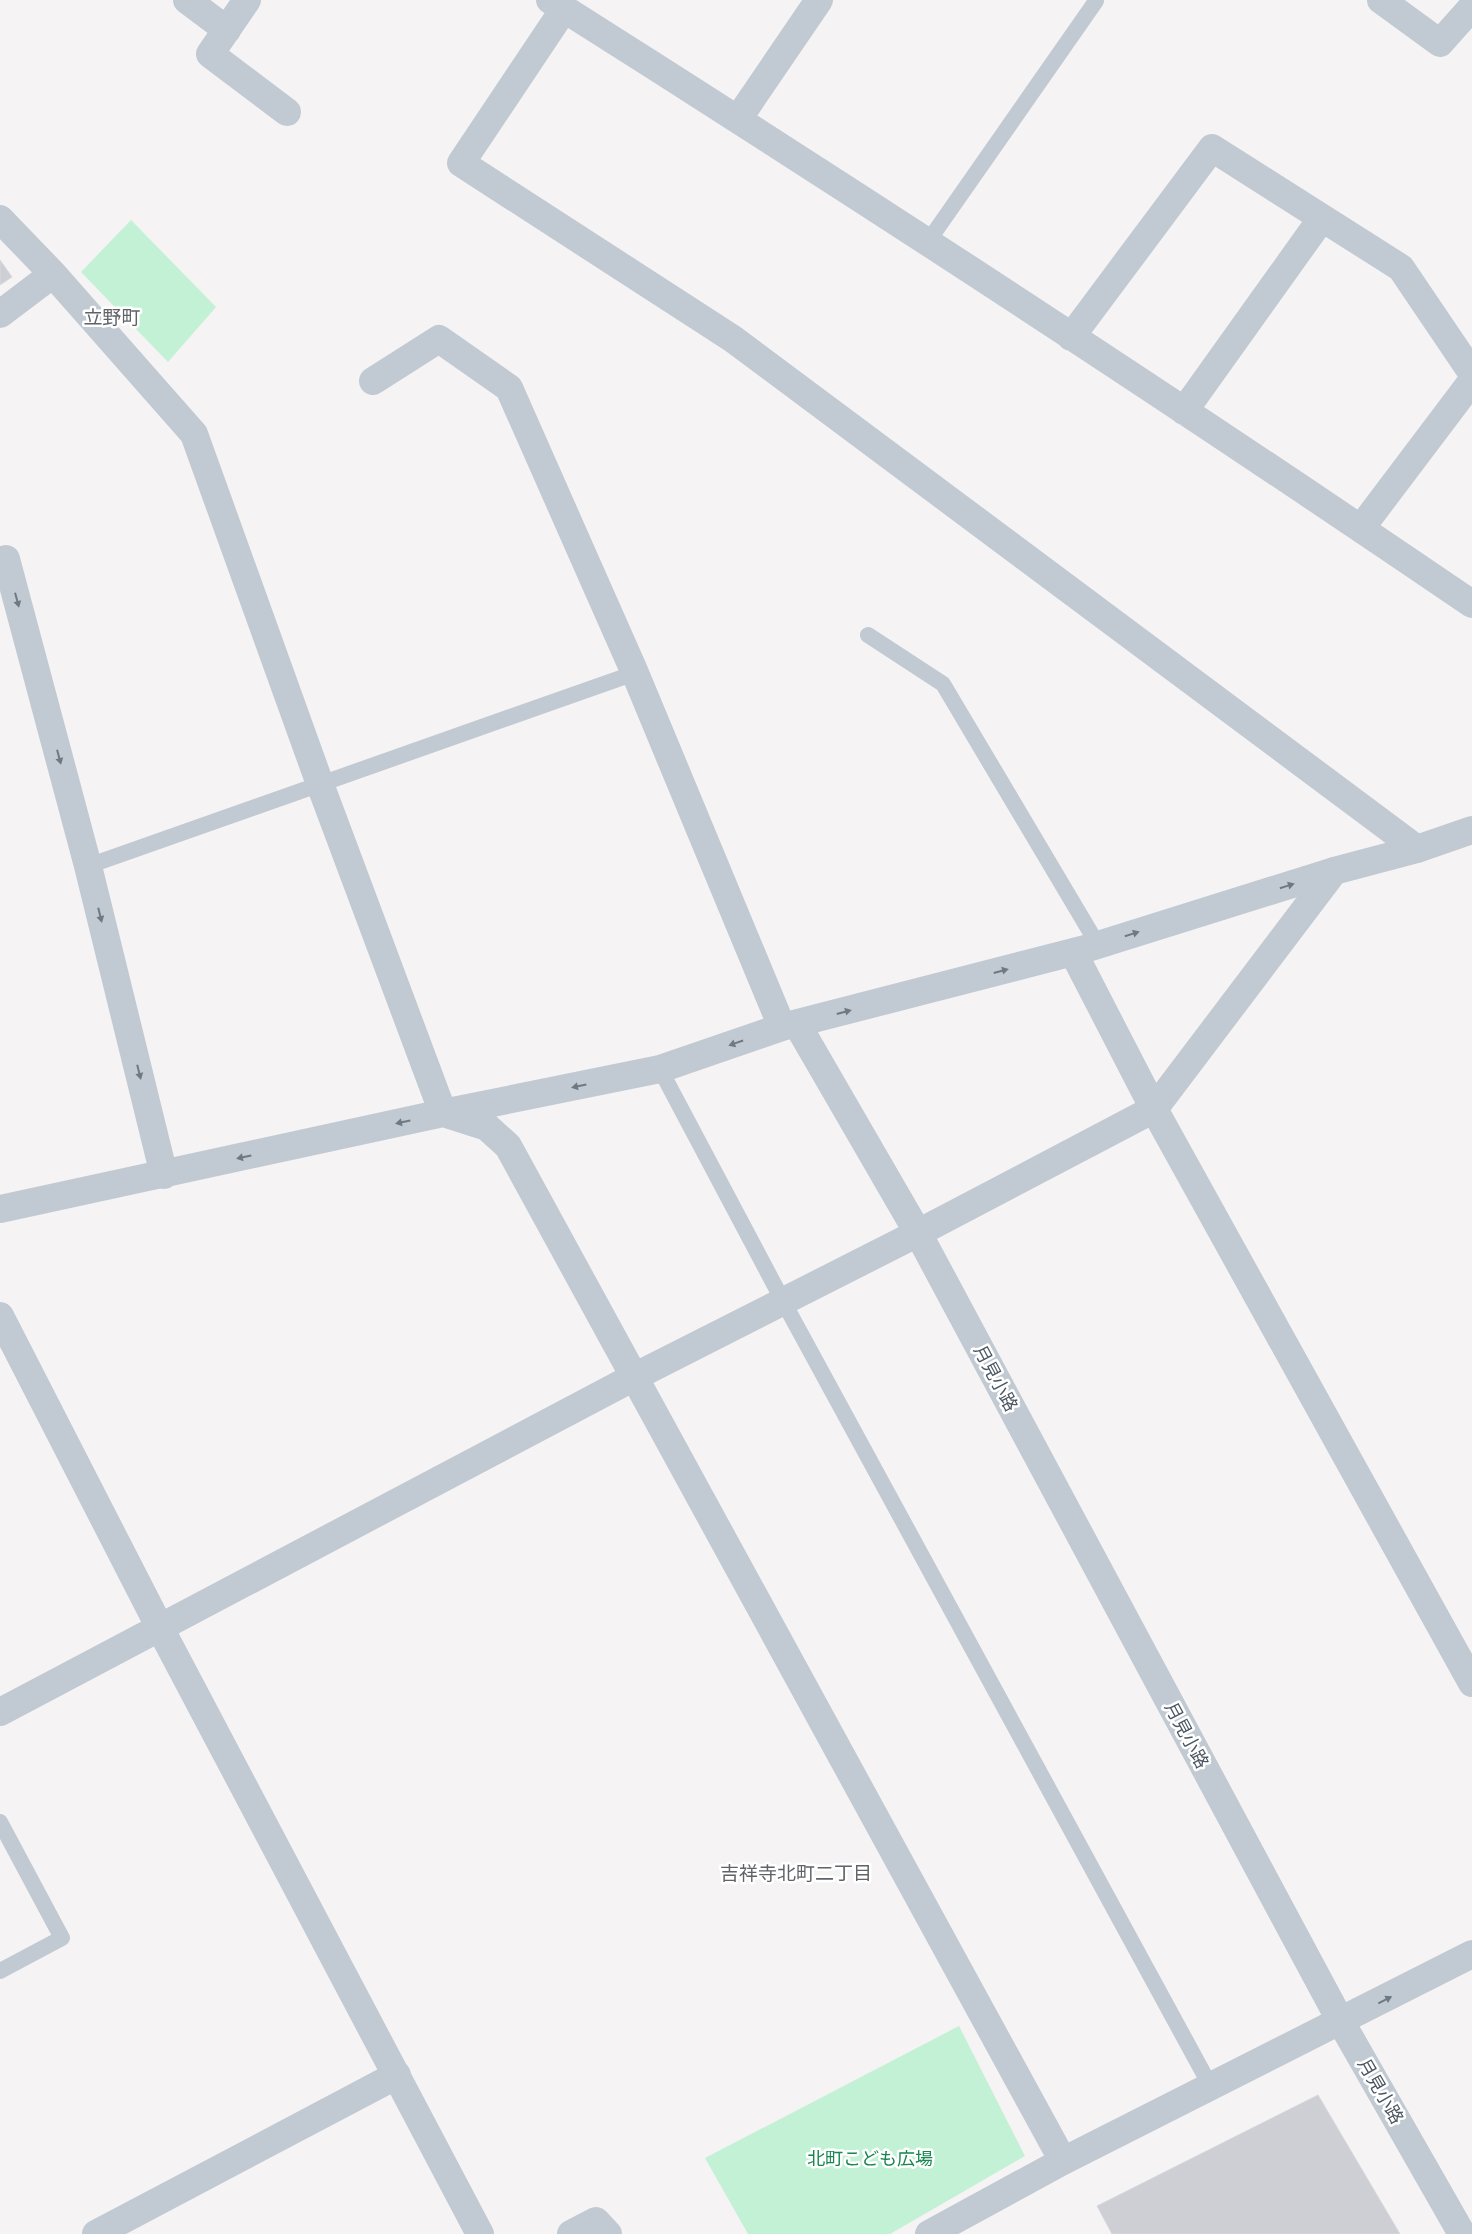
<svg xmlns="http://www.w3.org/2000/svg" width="1472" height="2234" font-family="'Public Sans','Noto Sans JP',sans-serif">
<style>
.green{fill:#c3f1d5}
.building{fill:#cdcfd5;stroke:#d7d9de}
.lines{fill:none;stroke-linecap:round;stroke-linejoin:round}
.service{stroke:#c1cad2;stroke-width:16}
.minor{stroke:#c1cad2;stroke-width:28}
.tertiary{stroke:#c1cad2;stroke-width:28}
.oneway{fill:#6e7983}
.labels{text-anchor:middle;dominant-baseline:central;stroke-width:5;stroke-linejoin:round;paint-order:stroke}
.street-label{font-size:18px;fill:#4a5661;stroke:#fff}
.park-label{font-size:18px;fill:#17864f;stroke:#fff}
.neighbourhood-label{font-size:19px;fill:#5f6368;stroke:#fff}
</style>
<rect width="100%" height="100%" fill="#f5f3f3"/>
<!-- green -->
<path class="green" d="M131,220L216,307L168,362L81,272Z
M959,2026L1025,2156L890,2234H748L705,2158Z"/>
<!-- building -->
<path class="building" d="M0,260L12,277L0,285Z
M1318,2095L1400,2234H1112L1097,2206Z"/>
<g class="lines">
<!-- service -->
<path class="service" d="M927,243L1096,1
M868,635L943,684L1098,945
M88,866L635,673
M660,1069L783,1301L1211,2087
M0,1822L62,1938L0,1971"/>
<!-- minor -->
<path class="minor" d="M187,0L227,30
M247,0L210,54L287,112
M550,0C860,196 1168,397 1472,604
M1381,0L1440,43L1472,7
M564,9L461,163L733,339L1417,849
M738,119L819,0
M0,219L53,274L194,434L320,784L443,1113L487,1127L508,1146L1063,2161
M0,314L53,274
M1071,337L1212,148L1401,268L1472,373
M373,381L439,339L509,388L635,673L782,1027
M1184,411L1322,218
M1361,528L1472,381
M0,561L6,559L88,866L164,1175
M1073,952L1154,1109L1472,1683
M797,1024L918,1233L1341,2022L1462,2234
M0,1209L443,1113L660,1069L782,1027L1085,949L1334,871
M0,1316L159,1626L480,2234
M96,2234L397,2075
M571,2234L596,2221L608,2234
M929,2234L1063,2161L1472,1954"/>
<!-- tertiary -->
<path class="tertiary" d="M0,1712L636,1376L918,1233L1154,1109L1334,871L1417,849L1472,830"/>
</g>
<!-- one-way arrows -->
<defs><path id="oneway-solid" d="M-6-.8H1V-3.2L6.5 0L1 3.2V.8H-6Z" transform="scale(1.25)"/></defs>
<g class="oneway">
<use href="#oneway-solid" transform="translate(17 600) rotate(75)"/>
<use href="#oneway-solid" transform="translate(59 757) rotate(75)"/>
<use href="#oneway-solid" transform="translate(1287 886) rotate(-17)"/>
<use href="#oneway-solid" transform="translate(100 915) rotate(76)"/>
<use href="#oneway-solid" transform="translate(1132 934) rotate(-17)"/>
<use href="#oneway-solid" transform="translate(1001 971) rotate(-15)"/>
<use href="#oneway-solid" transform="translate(844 1012) rotate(-15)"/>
<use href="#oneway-solid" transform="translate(736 1043) rotate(161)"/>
<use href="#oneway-solid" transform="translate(139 1072) rotate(76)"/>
<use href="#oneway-solid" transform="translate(579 1086) rotate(168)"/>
<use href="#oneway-solid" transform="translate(403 1122) rotate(168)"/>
<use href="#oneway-solid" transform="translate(244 1157) rotate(168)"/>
<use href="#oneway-solid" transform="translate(1385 2000) rotate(-27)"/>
</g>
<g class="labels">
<!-- street labels -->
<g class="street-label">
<text transform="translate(996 1378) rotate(62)">月見小路</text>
<text transform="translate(1187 1735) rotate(62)">月見小路</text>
<text transform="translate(1381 2091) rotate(60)">月見小路</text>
</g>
<!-- park labels -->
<g class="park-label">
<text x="870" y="2158">北町こども広場</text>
</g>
<!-- neighbourhood labels -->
<g class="neighbourhood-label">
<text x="112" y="317">立野町</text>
<text x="796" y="1873">吉祥寺北町二丁目</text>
</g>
</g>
</svg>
